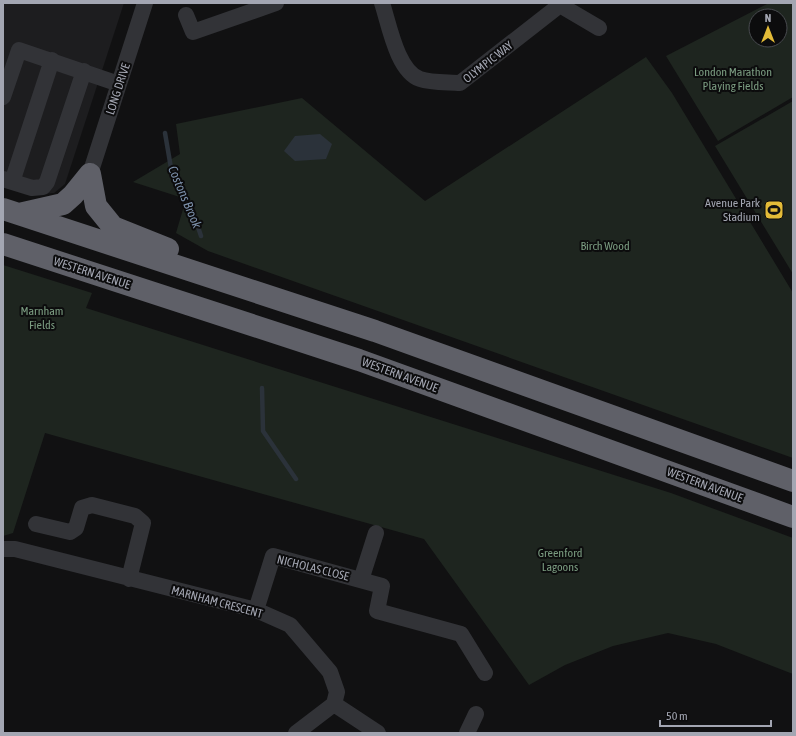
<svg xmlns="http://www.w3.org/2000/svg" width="796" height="736" font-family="'Asap Condensed',sans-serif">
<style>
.built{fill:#1d1d1f}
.green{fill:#1e251f;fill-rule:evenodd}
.water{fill:#2b323a}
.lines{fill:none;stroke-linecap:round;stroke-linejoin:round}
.stream{stroke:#2b323a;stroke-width:4.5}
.minor{stroke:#323337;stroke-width:16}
.highway{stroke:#5f6068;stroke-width:22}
.labels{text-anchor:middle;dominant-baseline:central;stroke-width:4;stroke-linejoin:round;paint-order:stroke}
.street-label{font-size:12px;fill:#a3a6b2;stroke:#0c0c0d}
.park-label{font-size:12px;fill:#7b9c81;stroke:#0c0c0d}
.poi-label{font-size:12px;fill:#a3a6b2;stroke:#0c0c0d;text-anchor:end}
.water-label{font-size:13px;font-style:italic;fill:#7c90ab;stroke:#0c0c0d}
</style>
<rect width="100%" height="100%" fill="#111112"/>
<!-- built -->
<path class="built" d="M3,3H124L65,184L54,193L29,195L3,186Z"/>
<!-- green -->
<path class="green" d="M769,3H793V97L718,141L666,56ZM756,16H780V40H756Z
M646,57L672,93L793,293V458L208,251L176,233L186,199L133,182L180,154L176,124L302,98L425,201Z
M793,101V274L715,146Z
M3,265L92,293L86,308L671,493L793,538V674L716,644L668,633L613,646L565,665L529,685L424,539L45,433L13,533L3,536Z"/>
<!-- water -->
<path class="water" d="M320,134L332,144L326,159L295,161L284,151L295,136Z"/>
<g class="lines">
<!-- stream -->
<path class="stream" d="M165,133L171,168L192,209L201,236
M262,388L263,431L296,479"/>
<!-- minor -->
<path class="minor" d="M382,3C389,24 397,71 420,79C431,83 448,82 460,83L560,5V3
M560,5L599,28
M186,15L193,32L276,3
M3,97L19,50L119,84
M90,174L145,3
M3,179L32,188L43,187L47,182L84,71
M12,182L52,60
M36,524L70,532L76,528L82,508L92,505L135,516L143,523L129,579
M3,549H15L256,610L290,625L330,672L337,692L334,704L296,733
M361,580L376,533
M256,610L273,556L382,586L377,611L461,634L485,673
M334,704L378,733
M467,733L476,714"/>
<!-- highway -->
<path class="highway" d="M90,174L96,206L113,227L168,249
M3,209L375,331L793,481
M19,214L63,204L73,195L90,174
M3,244L359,360L793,517"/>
</g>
<!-- icons -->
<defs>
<g id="stadium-square" transform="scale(1)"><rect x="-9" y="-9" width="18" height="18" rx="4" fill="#e3bb38" stroke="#0c0c0d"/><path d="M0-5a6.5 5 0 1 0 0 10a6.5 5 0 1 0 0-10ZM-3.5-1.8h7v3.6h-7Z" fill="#111"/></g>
</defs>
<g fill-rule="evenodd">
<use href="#stadium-square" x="774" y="210"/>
</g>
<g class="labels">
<!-- street labels -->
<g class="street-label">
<text transform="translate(488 62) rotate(-38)">OLYMPIC WAY</text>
<text transform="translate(118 89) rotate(-72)">LONG DRIVE</text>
<text transform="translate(92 273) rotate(18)">WESTERN AVENUE</text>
<text transform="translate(400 375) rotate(20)">WESTERN AVENUE</text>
<text transform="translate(705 485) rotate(20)">WESTERN AVENUE</text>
<text transform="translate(313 568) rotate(14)">NICHOLAS CLOSE</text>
<text transform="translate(217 602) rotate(15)">MARNHAM CRESCENT</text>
</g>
<!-- park labels -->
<g class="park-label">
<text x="733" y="72">London Marathon<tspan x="733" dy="14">Playing Fields</tspan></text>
<text x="605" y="246">Birch Wood</text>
<text x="42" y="311">Marnham<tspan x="42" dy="14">Fields</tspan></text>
<text x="560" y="553">Greenford<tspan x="560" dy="14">Lagoons</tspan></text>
</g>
<!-- poi labels -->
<g class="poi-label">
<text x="760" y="203">Avenue Park<tspan x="760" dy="14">Stadium</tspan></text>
</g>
<!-- water labels -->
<g class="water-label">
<text transform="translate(185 197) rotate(67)">Costons Brook</text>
</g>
</g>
<!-- border -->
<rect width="796" height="736" fill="none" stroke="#a3a6b2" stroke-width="8"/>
<!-- north arrow -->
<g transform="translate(768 28)"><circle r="19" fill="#0c0c0d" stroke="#484a4f"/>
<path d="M0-3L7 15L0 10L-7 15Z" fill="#e3bb38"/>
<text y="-6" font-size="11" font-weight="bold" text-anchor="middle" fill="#a3a6b2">N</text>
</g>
<!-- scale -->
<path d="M660 720v6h111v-6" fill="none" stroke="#a3a6b2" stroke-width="2"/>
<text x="666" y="720" font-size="12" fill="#a3a6b2" stroke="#0c0c0d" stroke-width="3" paint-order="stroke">50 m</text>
</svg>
